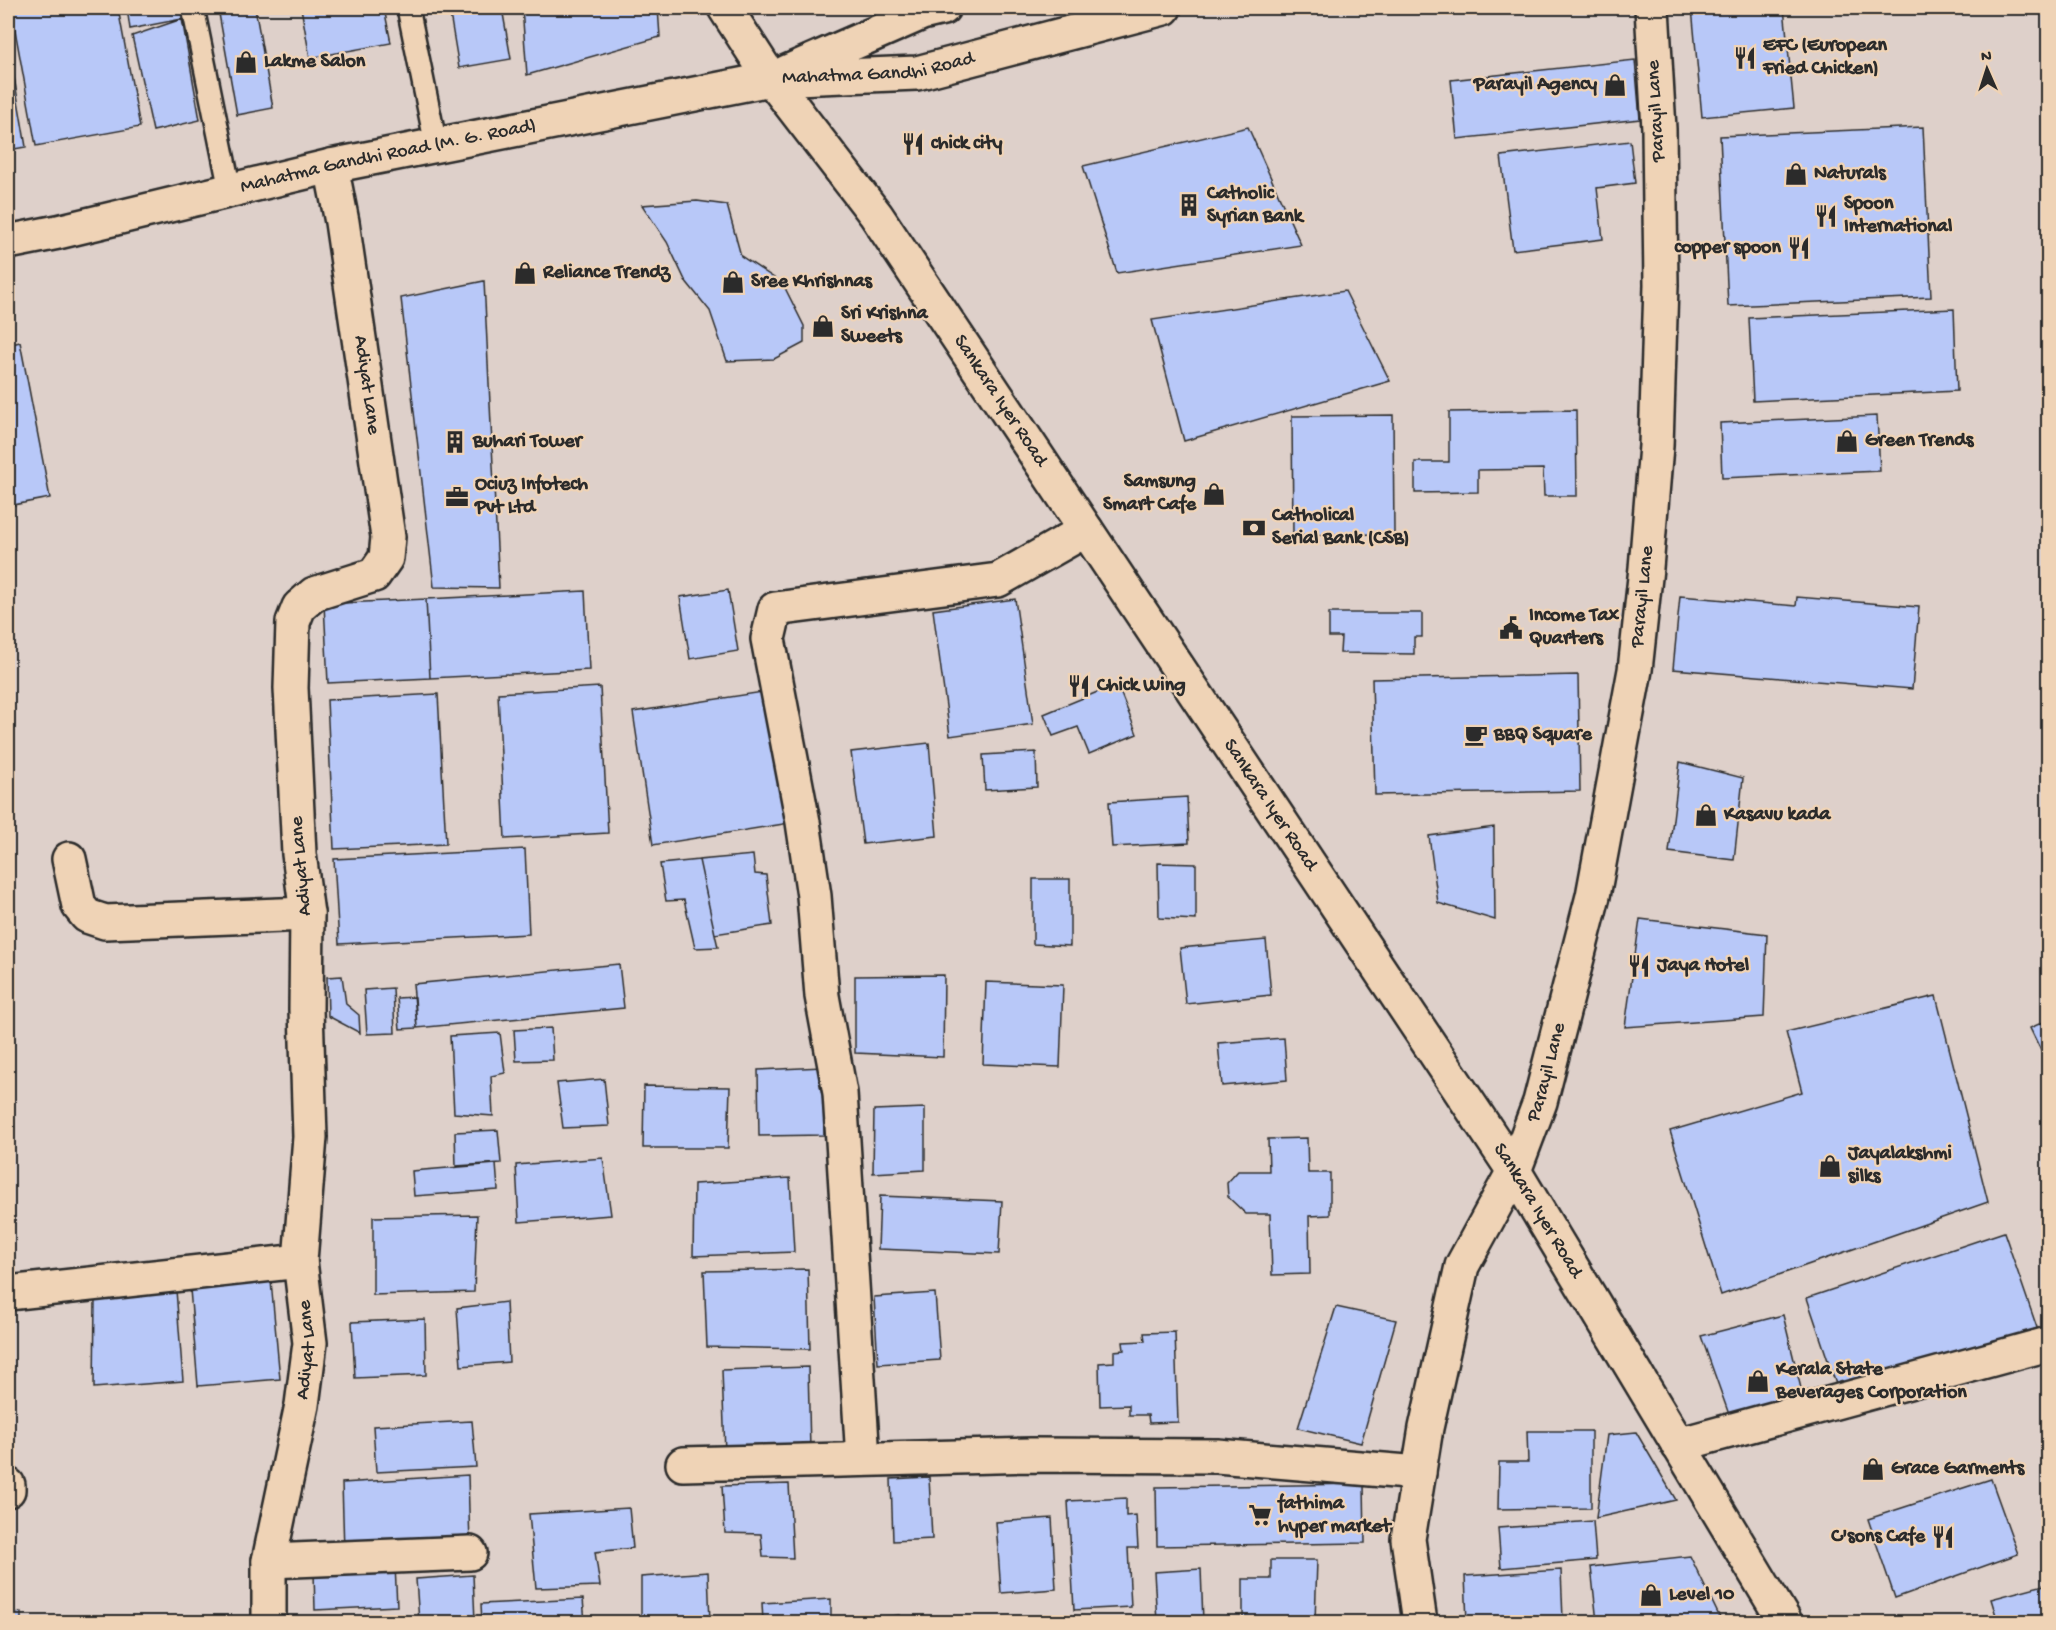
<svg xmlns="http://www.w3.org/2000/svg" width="2056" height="1630" font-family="'Gochi Hand',sans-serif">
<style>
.building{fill:#b8c8f8;stroke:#2b2b2b;stroke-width:1.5}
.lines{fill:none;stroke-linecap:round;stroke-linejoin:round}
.service-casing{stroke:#2b2b2b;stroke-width:26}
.minor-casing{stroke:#2b2b2b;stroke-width:38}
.secondary-casing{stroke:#2b2b2b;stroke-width:38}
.primary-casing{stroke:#2b2b2b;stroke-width:38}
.service{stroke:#efd3b6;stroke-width:21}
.minor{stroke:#efd3b6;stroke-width:33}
.secondary{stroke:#efd3b6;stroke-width:33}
.primary{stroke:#efd3b6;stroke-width:33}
.labels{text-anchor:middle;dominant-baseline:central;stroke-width:4.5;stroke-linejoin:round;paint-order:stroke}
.poi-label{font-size:20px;font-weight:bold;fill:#2b2b2b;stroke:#efd3b6;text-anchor:start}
.street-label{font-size:20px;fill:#2b2b2b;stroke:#efd3b6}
</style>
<rect width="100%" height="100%" fill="#ded0ca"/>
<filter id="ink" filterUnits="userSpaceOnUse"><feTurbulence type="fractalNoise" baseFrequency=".0167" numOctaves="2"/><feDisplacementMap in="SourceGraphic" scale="12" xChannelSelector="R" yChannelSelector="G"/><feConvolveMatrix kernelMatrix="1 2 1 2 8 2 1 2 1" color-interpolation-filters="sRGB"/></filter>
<g filter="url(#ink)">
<!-- building -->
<path class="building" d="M11,8H118L140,127L36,146Z
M127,8H181L182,19L130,29Z
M218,8H255L273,108L237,115Z
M301,8H384L391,43L310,58Z
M449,8H502L511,59L459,68Z
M522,8H658L660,37L527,75Z
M1692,8H1784L1794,108L1702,117Z
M182,19L200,120L153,131L132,36Z
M8,42L26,147L8,150Z
M1635,60L1640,119L1457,139L1451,80Z
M1248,127L1301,245L1117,273L1083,166Z
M1923,127L1931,297L1728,306L1720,136Z
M1630,141L1635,183L1597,188L1603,239L1513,250L1501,156Z
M697,201L727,205L741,256L783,284L804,326V343L774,359L727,361L710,311L685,280L667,242L642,205Z
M484,281L499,588L434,587L401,298Z
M1345,291L1390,381L1184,441L1152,320Z
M1954,309L1957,391L1753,401L1749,318Z
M20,342L50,498L8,506V345Z
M1576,410L1577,496H1544L1543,469L1478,470V492L1415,493V462H1449V412Z
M1393,415L1394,534L1293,535L1292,416Z
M1877,416L1880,471L1722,478L1720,423Z
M728,590L738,651L690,659L680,597Z
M585,591L589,670L430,678L426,599Z
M1680,596L1796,606L1797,597L1919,607L1912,689L1673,669Z
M426,599L430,678L328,683L324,604Z
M1015,599L1033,724L950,736L933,610Z
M1329,613H1422V637H1414V654L1340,653L1341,637H1329Z
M1578,675L1580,791L1375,795L1372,679Z
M1117,684L1137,734L1089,754L1078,727L1053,736L1044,714Z
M600,687L608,833L505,839L498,693Z
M769,691L790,823L653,845L633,712Z
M438,694L446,844L334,849L327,700Z
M929,743L937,836L863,844L851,752Z
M1036,752L1037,787L985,790L983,755Z
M1680,762L1743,778L1734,860L1669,852Z
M1187,797L1189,843L1112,847L1109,802Z
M1494,827L1495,920L1438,903L1429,836Z
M525,849L529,934L339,944L334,859Z
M753,855L755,874L766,875L772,925L715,934L699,860Z
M699,860L715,934L718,947L695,948L684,900L666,901L660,864Z
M1158,863L1196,864V920L1159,918Z
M1033,879H1070V946L1033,944Z
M1640,919L1767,934L1764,1017L1625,1027Z
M1266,940L1271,995L1186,1004L1180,948Z
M619,964L624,1008L417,1028L413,984Z
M944,975L943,1057L855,1053V976Z
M342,976L346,1004L359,1015L360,1033L328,1016L327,977Z
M986,982L1063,985L1060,1067L983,1064Z
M393,988L395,1033L367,1034L364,990Z
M1936,996L1988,1202L1721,1295L1670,1131L1802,1092L1786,1032Z
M415,997L417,1028L400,1029L397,998Z
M2048,1020V1065L2030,1028Z
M551,1028L553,1060L516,1061L514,1030Z
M500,1033L505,1073L491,1076L493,1116L454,1113L450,1036Z
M1284,1038L1287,1080L1222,1086L1218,1043Z
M823,1067L824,1135L759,1136L758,1070Z
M604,1079L609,1126L563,1128L557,1083Z
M644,1086L730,1087L728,1148H643Z
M925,1108V1170L873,1173L874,1110Z
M498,1130L501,1163L456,1166L455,1132Z
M1307,1138L1308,1173H1330V1215L1309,1216L1310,1274L1272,1275L1270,1214H1246L1228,1197L1227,1183L1238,1171H1269L1268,1139Z
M603,1158L611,1215L519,1222L516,1165Z
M496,1164L498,1190L414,1196L412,1171Z
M790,1178L794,1252L693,1256L694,1184Z
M880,1196L1002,1201L999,1254L878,1249Z
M477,1215L474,1292L373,1295V1217Z
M2004,1232L2044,1348L1846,1414L1807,1298Z
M808,1269L810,1349L707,1347L704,1271Z
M270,1270L280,1379L198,1386L189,1277Z
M176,1290L183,1381L94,1388L95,1301Z
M935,1293L940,1360L878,1364L874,1297Z
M506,1302L509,1362L461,1366L457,1308Z
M1336,1307L1396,1320L1361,1443L1298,1428Z
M1783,1315L1810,1425L1737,1437L1701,1336Z
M425,1319L426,1375L355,1378L352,1322Z
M1175,1332L1178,1422L1149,1423L1148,1415H1129V1405L1100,1406L1099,1363L1114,1362V1351L1124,1350L1123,1342L1145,1341L1144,1333Z
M808,1367L810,1450L725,1453L722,1370Z
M472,1421L476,1467L376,1472L373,1426Z
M1527,1431H1591V1508L1498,1509L1499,1462H1528Z
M1636,1432L1676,1500L1596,1518L1607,1435Z
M468,1475L470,1546L344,1551L342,1483Z
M929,1477L932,1539L893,1541L891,1479Z
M1991,1479L2018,1554L1895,1598L1868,1519Z
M789,1484L793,1558L763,1557L761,1534L725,1533L722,1486Z
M1364,1484L1365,1543L1157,1546L1156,1487Z
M1126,1498V1516L1136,1515L1138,1548H1128L1131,1607L1074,1610L1068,1501Z
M629,1508L633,1548L595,1552L600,1586L536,1588L529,1514Z
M1052,1518L1056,1589L1001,1593L996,1522Z
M1593,1521L1596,1560L1501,1568L1498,1528Z
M1690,1556L1722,1622H1597L1591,1567Z
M1271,1560H1317L1315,1622H1243V1579H1271Z
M395,1566L397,1606L315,1610L314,1572Z
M1201,1569L1203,1622H1157L1154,1572Z
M1561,1570L1563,1620L1467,1622L1465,1576Z
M708,1572L710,1622H641V1577Z
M473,1575L475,1622H419L416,1579Z
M2048,1584V1622H1998L1991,1599Z
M583,1599L585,1622H482L481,1604Z
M831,1599V1622H763L762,1603Z
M21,1612V1622H8V1614Z
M900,1615L901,1622H831Z
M399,1619V1622H352V1621Z"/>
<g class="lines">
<!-- service casing -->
<g class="service-casing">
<path id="service" d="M193,8L230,190
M408,8L436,145"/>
</g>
<!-- minor casing -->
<g class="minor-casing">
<g id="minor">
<path d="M69,859L79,906L87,916L105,922L307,914"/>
<path d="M8,1293L300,1261"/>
<path d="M1678,1445L2048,1344"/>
<path d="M863,1459L840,1093L822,996L814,896L803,822L768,639L775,609L998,580L1086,530"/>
<path d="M683,1464L1031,1455L1217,1456L1419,1473"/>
<path d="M8,1485V1490"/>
<path d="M269,1561L470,1553"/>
<path id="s1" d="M269,1622V1561L302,1405L310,1343L300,1261L310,1137L306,1009L307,914L299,854L291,688L293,622L299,607L314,594L374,575L386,558L388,537L342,222L331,166"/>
<path d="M1420,1622L1408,1539L1426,1428L1462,1266L1514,1171"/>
</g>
</g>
<!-- secondary casing -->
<g class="secondary-casing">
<g id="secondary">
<path d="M787,72L922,13L943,8"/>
<path id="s2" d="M771,79L917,73L1164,8"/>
<path id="s3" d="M1514,1171L1540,1102L1593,896L1635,670L1646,568L1656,446L1661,285L1659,129L1652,8"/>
</g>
</g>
<!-- primary casing -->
<g class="primary-casing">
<g id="primary">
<path id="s4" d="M725,8L771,79L876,215L1514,1171L1785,1622"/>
<path id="s5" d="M8,242L58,232L331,166L771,79"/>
</g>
</g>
<!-- service -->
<use href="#service" class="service"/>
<!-- minor -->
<use href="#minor" class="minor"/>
<!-- secondary -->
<use href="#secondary" class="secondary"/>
<!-- primary -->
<use href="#primary" class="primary"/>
</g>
</g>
<!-- icons -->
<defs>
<g id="restaurant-bare" transform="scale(1.8)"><path d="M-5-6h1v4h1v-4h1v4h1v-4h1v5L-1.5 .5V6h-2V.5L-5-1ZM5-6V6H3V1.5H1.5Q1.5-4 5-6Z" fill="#2b2b2b" stroke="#efd3b6" stroke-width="2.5" paint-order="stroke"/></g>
<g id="shop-bare" transform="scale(1.8)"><path d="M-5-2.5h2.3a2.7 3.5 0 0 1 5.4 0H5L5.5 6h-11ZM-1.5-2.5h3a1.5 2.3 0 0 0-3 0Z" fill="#2b2b2b" stroke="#efd3b6" stroke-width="2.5" paint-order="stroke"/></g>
<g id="building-bare" transform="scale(1.8)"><path d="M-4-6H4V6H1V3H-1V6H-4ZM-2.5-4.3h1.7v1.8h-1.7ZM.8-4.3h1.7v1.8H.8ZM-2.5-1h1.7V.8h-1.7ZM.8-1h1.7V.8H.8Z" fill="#2b2b2b" stroke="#efd3b6" stroke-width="2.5" paint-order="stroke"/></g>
<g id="office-bare" transform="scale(1.8)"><path d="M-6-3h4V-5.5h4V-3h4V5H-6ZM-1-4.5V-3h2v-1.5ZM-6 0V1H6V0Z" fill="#2b2b2b" stroke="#efd3b6" stroke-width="2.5" paint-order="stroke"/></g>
<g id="bank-bare" transform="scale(1.8)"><path d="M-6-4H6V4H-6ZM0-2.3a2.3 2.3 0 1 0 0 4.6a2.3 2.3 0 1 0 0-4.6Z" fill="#2b2b2b" stroke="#efd3b6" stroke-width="2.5" paint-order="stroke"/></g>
<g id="civic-bare" transform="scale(1.8)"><path d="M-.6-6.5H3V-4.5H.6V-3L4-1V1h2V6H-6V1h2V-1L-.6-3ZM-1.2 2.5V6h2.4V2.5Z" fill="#2b2b2b" stroke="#efd3b6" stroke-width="2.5" paint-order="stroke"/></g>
<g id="cafe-bare" transform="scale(1.8)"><path d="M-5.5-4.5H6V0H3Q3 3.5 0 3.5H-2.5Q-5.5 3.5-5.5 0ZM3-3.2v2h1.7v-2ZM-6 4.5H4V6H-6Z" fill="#2b2b2b" stroke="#efd3b6" stroke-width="2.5" paint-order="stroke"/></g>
<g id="supermarket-bare" transform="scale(1.8)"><path d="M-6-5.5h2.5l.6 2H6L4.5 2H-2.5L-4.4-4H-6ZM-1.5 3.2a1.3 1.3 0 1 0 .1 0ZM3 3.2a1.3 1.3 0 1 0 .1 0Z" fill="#2b2b2b" stroke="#efd3b6" stroke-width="2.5" paint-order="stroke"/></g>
</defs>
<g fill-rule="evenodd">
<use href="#restaurant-bare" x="1745" y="58"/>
<use href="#shop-bare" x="246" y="62"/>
<use href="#shop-bare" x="1615" y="85"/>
<use href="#restaurant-bare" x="913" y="144"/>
<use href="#shop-bare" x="1796" y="174"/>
<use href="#building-bare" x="1189" y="205"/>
<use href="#restaurant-bare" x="1826" y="216"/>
<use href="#restaurant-bare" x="1799" y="248"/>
<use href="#shop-bare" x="525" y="273"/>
<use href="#shop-bare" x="733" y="282"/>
<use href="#shop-bare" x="823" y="326"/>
<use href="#shop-bare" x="1847" y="441"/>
<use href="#building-bare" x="455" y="442"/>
<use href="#shop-bare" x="1214" y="494"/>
<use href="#office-bare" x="457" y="497"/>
<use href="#bank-bare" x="1254" y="528"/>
<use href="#civic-bare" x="1511" y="628"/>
<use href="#restaurant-bare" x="1079" y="686"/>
<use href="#cafe-bare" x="1476" y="735"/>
<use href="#shop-bare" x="1706" y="815"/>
<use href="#restaurant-bare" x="1639" y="966"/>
<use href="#shop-bare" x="1830" y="1166"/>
<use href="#shop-bare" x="1758" y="1381"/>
<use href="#shop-bare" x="1873" y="1469"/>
<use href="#supermarket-bare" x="1260" y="1515"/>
<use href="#restaurant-bare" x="1943" y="1537"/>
<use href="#shop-bare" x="1651" y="1595"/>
</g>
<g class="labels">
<!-- poi labels -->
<g class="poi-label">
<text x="1763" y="46">EFC (European<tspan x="1763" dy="23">Fried Chicken)</tspan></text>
<text x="264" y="62">Lakme Salon</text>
<text x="1597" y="85" text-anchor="end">Parayil Agency</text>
<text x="931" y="144">chick city</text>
<text x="1814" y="174">Naturals</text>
<text x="1207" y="194">Catholic<tspan x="1207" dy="23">Syrian Bank</tspan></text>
<text x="1844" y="204">Spoon<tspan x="1844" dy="23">International</tspan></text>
<text x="1781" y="248" text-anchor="end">copper spoon</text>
<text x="543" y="273">Reliance Trendz</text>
<text x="751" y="282">Sree Khrishnas</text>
<text x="841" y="314">Sri Krishna<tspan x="841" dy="23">Sweets</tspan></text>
<text x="1865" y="441">Green Trends</text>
<text x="473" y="442">Buhari Tower</text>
<text x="1196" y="482" text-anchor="end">Samsung<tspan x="1196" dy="23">Smart Cafe</tspan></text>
<text x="475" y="485">Ociuz Infotech<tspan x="475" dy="23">Pvt Ltd</tspan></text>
<text x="1272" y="516">Catholical<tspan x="1272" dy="23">Serial Bank (CSB)</tspan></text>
<text x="1529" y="616">Income Tax<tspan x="1529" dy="23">Quarters</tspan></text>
<text x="1097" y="686">Chick Wing</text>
<text x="1494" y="735">BBQ Square</text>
<text x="1724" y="815">Kasavu kada</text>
<text x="1657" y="966">Jaya Hotel</text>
<text x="1848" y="1154">Jayalakshmi<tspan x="1848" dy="23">silks</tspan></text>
<text x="1776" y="1370">Kerala State<tspan x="1776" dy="23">Beverages Corporation</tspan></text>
<text x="1891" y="1469">Grace Garments</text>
<text x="1278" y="1504">fathima<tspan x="1278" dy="23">hyper market</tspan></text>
<text x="1925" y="1537" text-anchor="end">C'sons Cafe</text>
<text x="1669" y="1595">Level 10</text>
</g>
<!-- street labels -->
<g class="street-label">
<text stroke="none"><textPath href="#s2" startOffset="108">Mahatma Gandhi Road</textPath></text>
<text transform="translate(1657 111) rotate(-93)">Parayil Lane</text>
<text stroke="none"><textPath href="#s5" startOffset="390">Mahatma Gandhi Road (M. G. Road)</textPath></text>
<text transform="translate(366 385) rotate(82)">Adiyat Lane</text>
<text stroke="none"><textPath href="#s4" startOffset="480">Sankara Iyer Road</textPath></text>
<text stroke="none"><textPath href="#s3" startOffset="590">Parayil Lane</textPath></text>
<text stroke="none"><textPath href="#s4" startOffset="966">Sankara Iyer Road</textPath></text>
<text transform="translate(302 866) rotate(-95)">Adiyat Lane</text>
<text stroke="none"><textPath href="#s3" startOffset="104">Parayil Lane</textPath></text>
<text stroke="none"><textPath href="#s4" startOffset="1452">Sankara Iyer Road</textPath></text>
<text stroke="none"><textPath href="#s1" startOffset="276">Adiyat Lane</textPath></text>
</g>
</g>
<!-- margin -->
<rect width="2056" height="1630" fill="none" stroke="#efd3b6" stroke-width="30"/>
<rect x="15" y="15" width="2026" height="1600" fill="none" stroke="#2b2b2b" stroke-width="2" filter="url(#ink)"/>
<!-- north arrow -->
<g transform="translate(1987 69) rotate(357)" stroke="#efd3b6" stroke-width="4.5" paint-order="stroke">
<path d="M0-4.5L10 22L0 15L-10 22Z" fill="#2b2b2b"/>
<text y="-9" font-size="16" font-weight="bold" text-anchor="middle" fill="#2b2b2b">N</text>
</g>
</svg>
